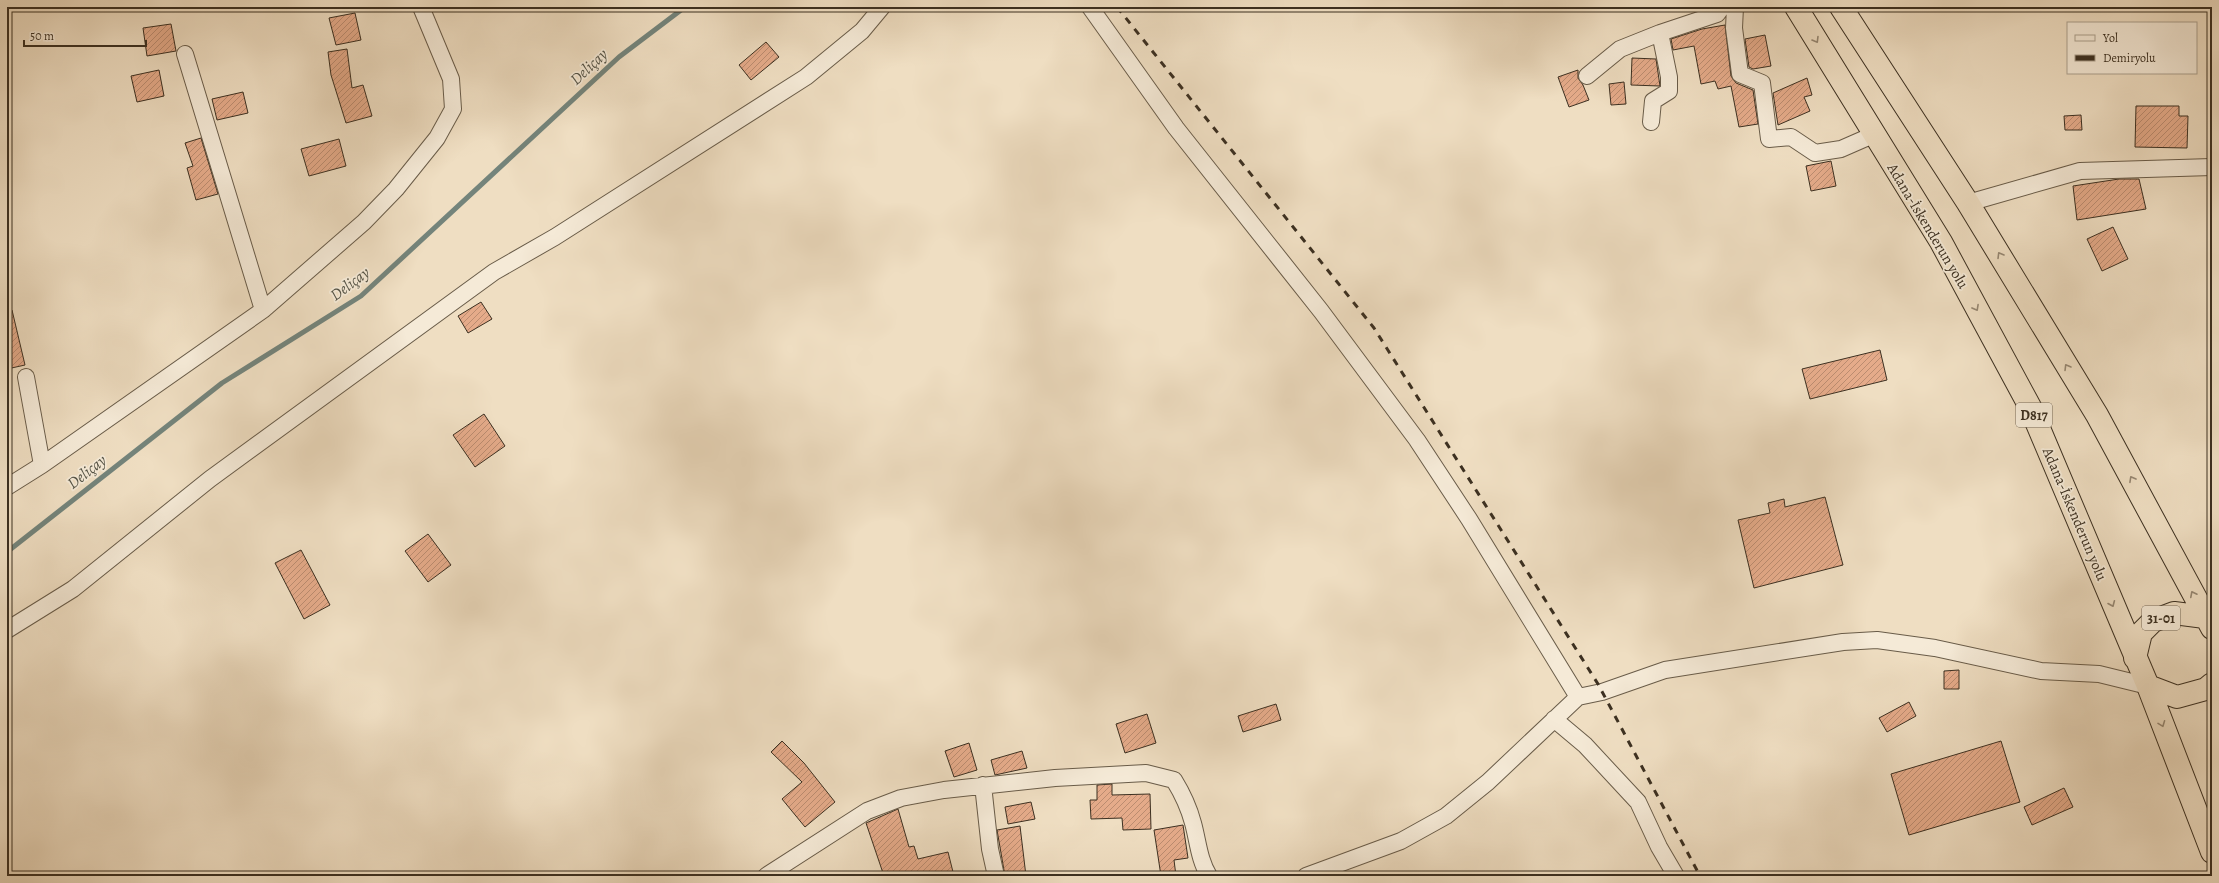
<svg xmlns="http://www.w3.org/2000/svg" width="2219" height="883" font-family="Alegreya,serif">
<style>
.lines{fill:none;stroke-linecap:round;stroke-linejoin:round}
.stream{stroke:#74847b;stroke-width:5}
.building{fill:url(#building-hatch);stroke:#3c3021}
.street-casing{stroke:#695c49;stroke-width:18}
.highway-casing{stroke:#3c3021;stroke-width:24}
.street{stroke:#f5ead7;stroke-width:16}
.highway{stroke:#efdec2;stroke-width:22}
.rail{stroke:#3c3021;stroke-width:3;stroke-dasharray:7 7;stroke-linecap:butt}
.oneway{stroke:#968772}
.labels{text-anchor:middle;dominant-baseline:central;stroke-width:3.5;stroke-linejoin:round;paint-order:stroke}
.shield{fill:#f5ead7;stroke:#746858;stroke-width:1}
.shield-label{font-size:14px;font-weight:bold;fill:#3c3021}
.street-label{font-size:15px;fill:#3c3021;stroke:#f5ead7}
.water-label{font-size:16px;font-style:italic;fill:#545346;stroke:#f5ead7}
</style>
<defs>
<pattern id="building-hatch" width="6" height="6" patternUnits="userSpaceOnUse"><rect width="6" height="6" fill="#e5ab8a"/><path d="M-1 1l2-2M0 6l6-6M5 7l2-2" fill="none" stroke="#bb8c70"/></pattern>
</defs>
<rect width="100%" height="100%" fill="#efdec2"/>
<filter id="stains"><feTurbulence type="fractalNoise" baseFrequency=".005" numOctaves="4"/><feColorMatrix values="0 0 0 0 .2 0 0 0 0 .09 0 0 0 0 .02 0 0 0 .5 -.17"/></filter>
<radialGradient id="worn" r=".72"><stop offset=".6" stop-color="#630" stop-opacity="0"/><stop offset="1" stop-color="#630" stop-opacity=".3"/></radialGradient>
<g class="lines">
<!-- stream -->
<path class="stream" d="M7,552L222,383L361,296L619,57L685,7"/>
</g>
<!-- building -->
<path class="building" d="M355,13L361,40L336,45L329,18Z
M171,24L176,51L147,56L143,28Z
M1725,25L1731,76L1736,83L1753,90L1758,124L1739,127L1731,86L1718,89L1715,81L1701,84L1694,46L1673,50L1671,39L1702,29Z
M1765,35L1771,66L1753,69L1749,67L1745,39Z
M766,42L779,57L751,80L739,65Z
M347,49L352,88L363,85L372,116L346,123L331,75L328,52Z
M1632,58L1656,59L1660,86L1631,85Z
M159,70L164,96L137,102L131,76Z
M1578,70V78L1583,85L1589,100L1569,107L1558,77Z
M1807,78L1812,95L1804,97L1810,111L1778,125L1773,93Z
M1624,82L1626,104L1611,105L1609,84Z
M243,92L248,113L217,120L212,99Z
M2136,106H2179V116H2188L2187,148L2135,147Z
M2081,115L2082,130H2065L2064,116Z
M201,138L218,194L196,200L187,168L193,166L185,143Z
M339,139L346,166L309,176L301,149Z
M1831,161L1836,186L1811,191L1806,166Z
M2119,179H2139L2146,209L2077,220L2073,186Z
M2113,227L2128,259L2102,271L2087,239Z
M481,302L492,319L468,333L458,316Z
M12,310L25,365L7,369V311Z
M1880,350L1887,380L1810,399L1802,369Z
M484,414L505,446L475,467L453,435Z
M1825,497L1843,565L1754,588L1738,520L1770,513L1768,503L1784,499L1785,507Z
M428,534L451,565L428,582L405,551Z
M301,550L330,605L304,619L275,563Z
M1959,670V689H1944V671Z
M1909,702L1916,716L1887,732L1879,718Z
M1276,704L1281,720L1243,732L1238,716Z
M1147,714L1156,743L1125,753L1116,724Z
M782,741L804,763L835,802L805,827L782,799L802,782L771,752Z
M2001,741L2020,802L1909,835L1891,774Z
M969,743L977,770L954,777L945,751Z
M1022,751L1027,768L995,775L991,760Z
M1112,784V795L1150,794L1151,829L1123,830L1122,818L1091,819L1090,800H1097V785Z
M2064,788L2073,807L2032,825L2024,807Z
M1031,802L1035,819L1008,824L1005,807Z
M898,809L909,847L914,846L918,859L948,852L954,876H884L866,823Z
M1183,825L1188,858L1174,860L1176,876H1161L1154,830Z
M1020,826L1026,876H1005L997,830Z"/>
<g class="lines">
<!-- street casing -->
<g class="street-casing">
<path id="street" d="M1090,7L1176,128L1321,311L1417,440L1469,519L1578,697
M1735,7L1734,28L1740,74L1762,83L1769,139L1791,137L1815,153L1841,149L1873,135
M185,54L263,310
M1587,76L1620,49L1660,33L1717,14L1722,7
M1651,122L1653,101L1669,91V77L1660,33
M1968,203L2080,171L2212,167
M26,377L42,465L263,310L364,222L396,189L437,138L453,109L451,79L421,7
M7,487L42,465
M7,630L73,589L210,479L494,272L555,237L806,77L862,31L882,7
M1554,719L1585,745L1638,802L1659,847L1676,876
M983,785L990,849L996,876
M766,876L867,811L901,798L944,790L1055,778L1146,773L1174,780C1182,793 1189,808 1193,823C1198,841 1199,860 1209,876
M1306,876L1401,841L1446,816L1488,782L1578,697L1602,692L1665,670L1843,642L1877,640L1935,648L2041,671L2099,674L2148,686"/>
</g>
<!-- highway casing -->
<g class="highway-casing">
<path id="highway" d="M1796,7L1941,242L2030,407L2148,686L2212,852
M1841,7L1968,203L2097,415L2212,628
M2135,658L2141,633L2153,621L2174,613L2205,617L2212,615
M2148,686L2177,697L2206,689L2212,684"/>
</g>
<!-- street -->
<use href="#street" class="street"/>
<!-- highway -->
<use href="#highway" class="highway"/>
<!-- rail -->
<path class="rail" d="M1117,7L1374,328L1598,684L1700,876"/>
</g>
<!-- one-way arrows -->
<defs><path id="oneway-chevron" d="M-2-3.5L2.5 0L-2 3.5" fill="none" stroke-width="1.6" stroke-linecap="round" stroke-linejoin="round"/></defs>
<g class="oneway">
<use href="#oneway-chevron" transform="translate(1816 40) rotate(59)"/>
<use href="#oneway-chevron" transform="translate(2000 255) rotate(-121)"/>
<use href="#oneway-chevron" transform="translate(1976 308) rotate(61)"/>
<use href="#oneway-chevron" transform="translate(2067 367) rotate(-121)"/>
<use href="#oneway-chevron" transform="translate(2132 479) rotate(-119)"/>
<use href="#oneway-chevron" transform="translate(2193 594) rotate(-117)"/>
<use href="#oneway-chevron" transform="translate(2112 604) rotate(67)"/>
<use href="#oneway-chevron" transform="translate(2162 724) rotate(69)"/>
</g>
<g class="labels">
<!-- shield labels -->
<g class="shield">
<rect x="2016" y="403" width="36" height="24" rx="3"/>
<rect x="2142" y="606" width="38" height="24" rx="3"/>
</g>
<g class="shield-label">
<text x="2034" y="415">D817</text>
<text x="2161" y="618">31-01</text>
</g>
<!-- street labels -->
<g class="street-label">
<text transform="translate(1928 226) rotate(59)">Adana-İskenderun yolu</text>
<text transform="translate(2075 514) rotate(67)">Adana-İskenderun yolu</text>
</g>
<!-- water labels -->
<g class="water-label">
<text transform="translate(589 67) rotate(-43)">Deliçay</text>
<text transform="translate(350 284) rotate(-37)">Deliçay</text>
<text transform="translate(87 472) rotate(-38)">Deliçay</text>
</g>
</g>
<!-- margin -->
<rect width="2219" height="883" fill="none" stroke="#efdec2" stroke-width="24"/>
<rect x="8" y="8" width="2203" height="867" fill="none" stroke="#3c3021" stroke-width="2"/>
<rect x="12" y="12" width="2195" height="859" fill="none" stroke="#3c3021"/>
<!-- legend -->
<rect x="2067" y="22" width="130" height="52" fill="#f5ead7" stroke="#aba08e"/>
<rect x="2075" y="35" width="20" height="6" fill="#f5ead7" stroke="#aba08e"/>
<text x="2103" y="42" font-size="12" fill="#3c3021">Yol</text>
<rect x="2075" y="55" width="20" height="6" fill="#3c3021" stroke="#aba08e"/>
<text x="2103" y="62" font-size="12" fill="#3c3021">Demiryolu</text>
<!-- scale -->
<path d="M24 40v6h122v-6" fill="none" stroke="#3c3021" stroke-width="2"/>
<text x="30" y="40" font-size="12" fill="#3c3021" stroke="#f5ead7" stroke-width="3" paint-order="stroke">50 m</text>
<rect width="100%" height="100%" filter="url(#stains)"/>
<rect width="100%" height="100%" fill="url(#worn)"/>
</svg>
